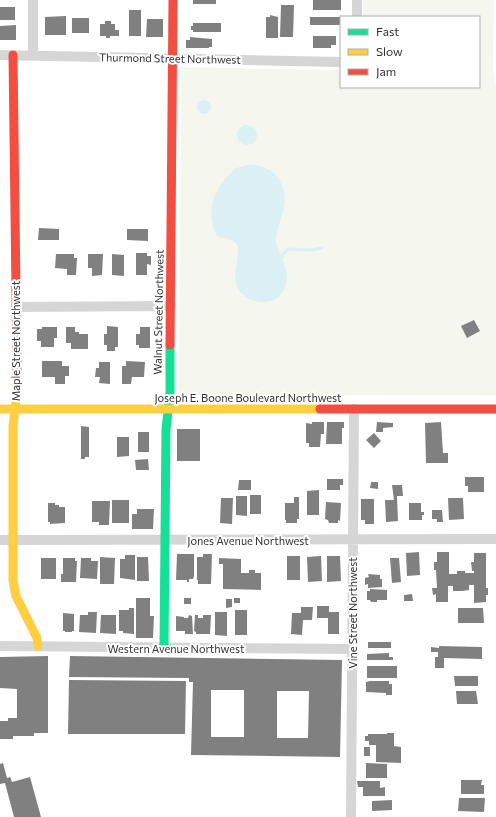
<svg xmlns="http://www.w3.org/2000/svg" width="496" height="817" font-family="Commissioner,sans-serif">
<style>
.green{fill:#f5f7ee}
.water{fill:#dbf0f5}
.lines{fill:none;stroke-linecap:round;stroke-linejoin:round}
.stream{stroke:#dbf0f5;stroke-width:3}
.building{fill:#808080;fill-rule:evenodd}
.street{stroke:#d6d6d6;stroke-width:10}
.fast{stroke:#16e098;stroke-width:9}
.slow{stroke:#ffcf43;stroke-width:9}
.jam{stroke:#f24e42;stroke-width:9}
.labels{text-anchor:middle;dominant-baseline:central;stroke-width:4;stroke-linejoin:round;paint-order:stroke}
.street-label{font-size:11px;fill:#323232;stroke:#fff}
</style>
<rect width="100%" height="100%" fill="#fff"/>
<!-- green -->
<path class="green" d="M363,0H494L493,71L496,87V395L179,396L181,67L333,70L341,68V87H479V17H363Z"/>
<!-- water -->
<path class="water" d="M197 107a7 7 0 1 1 14 0a7 7 0 1 1-14 0Z
M237 135a10 10 0 1 1 20 0a10 10 0 1 1-20 0Z
M255,165C268,168 273,170 280,181C289,197 283,212 278,228C277,232 276,236 276,240C277,255 291,268 286,284C284,291 279,299 271,301C259,305 241,298 237,286C232,274 239,260 238,247C235,239 225,239 217,236C206,215 212,192 228,176C231,172 235,168 240,167C245,165 251,165 255,165Z"/>
<g class="lines">
<!-- stream -->
<path class="stream" d="M281,258L284,253L288,249L311,250L322,248"/>
</g>
<!-- building -->
<path class="building" d="M193,0H216V4H193Z
M313,0H341V10H313Z
M281,5H294L293,37H280Z
M0,7H15V20H0Z
M129,10H141V36H129Z
M270,15L278,17V38H266V17H270Z
M66,16V35H45V17Z
M310,17H341V25H310Z
M72,18H89V33H72Z
M147,19H163V37H146Z
M105,21H111V24H115V30H119V36H110V38H106V36H100V24H105Z
M193,23H221V32H193V30H191V26H193Z
M16,25V40H0V26Z
M313,36H336V45H331V48H313Z
M190,37L212,39V47H209V48H186V40H190Z
M39,228L59,229V240H38Z
M127,229H148V241L127,240Z
M136,253H147V256H151V265L147,264V275H136Z
M56,254H74V258H77L76,275H67V269L55,268Z
M88,254H103L102,275L92,276V268H88Z
M112,254L124,255V276L112,275Z
M474,320L480,331L467,338L461,326Z
M107,326L118,327V347H115V351H107V345H104V334H107Z
M42,327H57V338H54V347H41V341H37V329H42Z
M66,327H75V332H79V334H88V349H71V343H66Z
M140,327H150V348H139V345H136V334H140Z
M42,361H62V366H69V376H65V384H55V377H42Z
M126,361L145,362L144,377H132L131,384H122V366H126Z
M99,362H110V384L99,383L100,377H95L96,368H99Z
M312,422H324V434H321L320,447H309V443H306V423L312,424Z
M327,422H344V428H342V444H326Z
M377,422L393,423V427L383,428V432H376Z
M441,422L443,453H448V463H426L425,423Z
M81,426L89,427V457H85V459H81Z
M177,429H200V461H177Z
M138,432H149V452H138Z
M374,433L381,441L374,448L366,440Z
M117,437H129V456L117,457Z
M148,459L149,470H136L135,460Z
M465,477H484V492H468V486H465Z
M327,479H343V485H340V490H327Z
M239,480H251V490H238Z
M371,482H378V489L370,488Z
M392,485H402L403,496H397L398,521L386,522L385,500H394Z
M319,490V515H307V491Z
M250,495H261V514H250Z
M236,496H247V516L236,515Z
M294,497H299V519H297V523H286V520H285V503H294Z
M221,498H233L232,524L220,523Z
M448,498H463L464,519L449,520Z
M361,499H374V524H365V520H361Z
M112,500H129V523H112Z
M92,501H110L109,525H99V522H92Z
M326,502L341,503L340,521L338,520V523H329L328,520L325,519Z
M48,503H55V505H59V507H65V523L50,524V522H48Z
M409,503H421V512H424V515H422V520H409Z
M137,509H154L153,529H132V514H137Z
M432,510H442L443,522H437V519H432Z
M419,552L420,575L407,576L406,553Z
M437,552H449V574H457V571H465V573H474V571H472L471,562H474V553H486V588H488V595H486V602L474,603V585H469V590L462,591H453V586H448V602H436V594L433,595L432,588H437L436,570H434V562H437Z
M177,554H194V576L193,579H189V582H187V580H176Z
M203,554H212L211,584H198V580H197V557H203Z
M125,555H135V580L120,578V559H125Z
M287,556H300V580H287Z
M321,556L322,581L308,582L307,557Z
M327,556H340L341,581L327,582Z
M100,557L115,558L114,584H100Z
M137,557H148L149,581H137Z
M41,558H56V579H41Z
M63,558H75V561H77L76,582H61V574H63Z
M81,558H91V561H98L97,579L80,578Z
M219,558L241,559V573H249V570H255V573H261V590L223,589V564H219Z
M390,558H399L401,582L392,583Z
M368,574L380,575V579H382V587L368,588V584L365,585V578L369,577Z
M370,589L387,590V600H377V602H371L370,600H367V591H370Z
M412,594L413,601H404V595Z
M136,598H150V616H154L153,638H136Z
M184,598H191V604H184Z
M234,598H240V603H234Z
M226,599H232V607L226,608Z
M317,606H329V612H339V634H328V618H317Z
M301,607H313L312,620H303L302,635L291,634L292,613H301Z
M129,608H134V634L123,633V631H119V610H129Z
M458,608H483L484,623H458Z
M235,610H247V635H235Z
M88,612H97L96,633L79,632L80,615H88Z
M215,612H227V636L215,635Z
M63,613L74,614V631H72V632H65V631H63Z
M101,615H116V634L100,633Z
M189,615L192,616L193,634H185V631H176V616L184,617V618H188Z
M195,615H198V618H203V615H211L210,634H196V632L194,631Z
M368,642H391V648H368Z
M439,646L482,647V659L444,658V668H435V657H438V652H431V647L439,648Z
M389,653V657H393V660H367V654Z
M48,656V733H34V736H13V739H0V721H8V718H17V689L0,688V657Z
M70,656L342,660L340,757L191,755L193,682H189V678L69,677ZM211,690H244V737H211ZM277,691H309L308,738H277Z
M367,666H397V678H367Z
M454,676H478V686H455Z
M69,680L186,681L185,734H68Z
M370,681H389V684H392V695H386V693L366,692V682Z
M456,691H476L478,704H457Z
M387,733H394V746L401,747V763L376,762V745H369V741H365V736H368V734H387Z
M364,747H370V756H364Z
M3,763L7,778L10,777L12,782L30,777L41,817H14L5,783L0,784V764Z
M366,763L387,764V778H366Z
M461,780H482L481,785H484V794H461Z
M357,781H380V788L385,787V796H363V787H358Z
M459,798H485L484,812L458,811Z
M392,800V810L372,811V801Z"/>
<g class="lines">
<!-- street -->
<path class="street" d="M33,0V55
M357,0V17
M0,55L341,62
M16,307L171,306
M0,540L496,539
M0,646L351,649
M351,817L354,409"/>
<!-- fast -->
<path class="fast" d="M164,647L166,429L170,394V345"/>
<!-- slow -->
<path class="slow" d="M17,370V393L13,426V581L16,596L37,638L38,646
M0,409H320"/>
<!-- jam -->
<path class="jam" d="M13,55L17,370
M170,345L173,0
M320,409H496"/>
</g>
<g class="labels">
<!-- street labels -->
<g class="street-label">
<text transform="translate(170 58) rotate(1)">Thurmond Street Northwest</text>
<text transform="translate(158 312) rotate(-89)">Walnut Street Northwest</text>
<text transform="translate(15 341) rotate(-90)">Maple Street Northwest</text>
<text x="248" y="397">Joseph E. Boone Boulevard Northwest</text>
<text x="248" y="540">Jones Avenue Northwest</text>
<text transform="translate(352 613) rotate(-90)">Vine Street Northwest</text>
<text x="176" y="648">Western Avenue Northwest</text>
</g>
</g>
<!-- legend -->
<rect x="340" y="16" width="140" height="72" fill="#ffffff" stroke="#adadad"/>
<rect x="348" y="29" width="20" height="6" fill="#16e098" stroke="#adadad"/>
<text x="376" y="36" font-size="12" fill="#323232">Fast</text>
<rect x="348" y="49" width="20" height="6" fill="#ffcf43" stroke="#adadad"/>
<text x="376" y="56" font-size="12" fill="#323232">Slow</text>
<rect x="348" y="69" width="20" height="6" fill="#f24e42" stroke="#adadad"/>
<text x="376" y="76" font-size="12" fill="#323232">Jam</text>
</svg>
